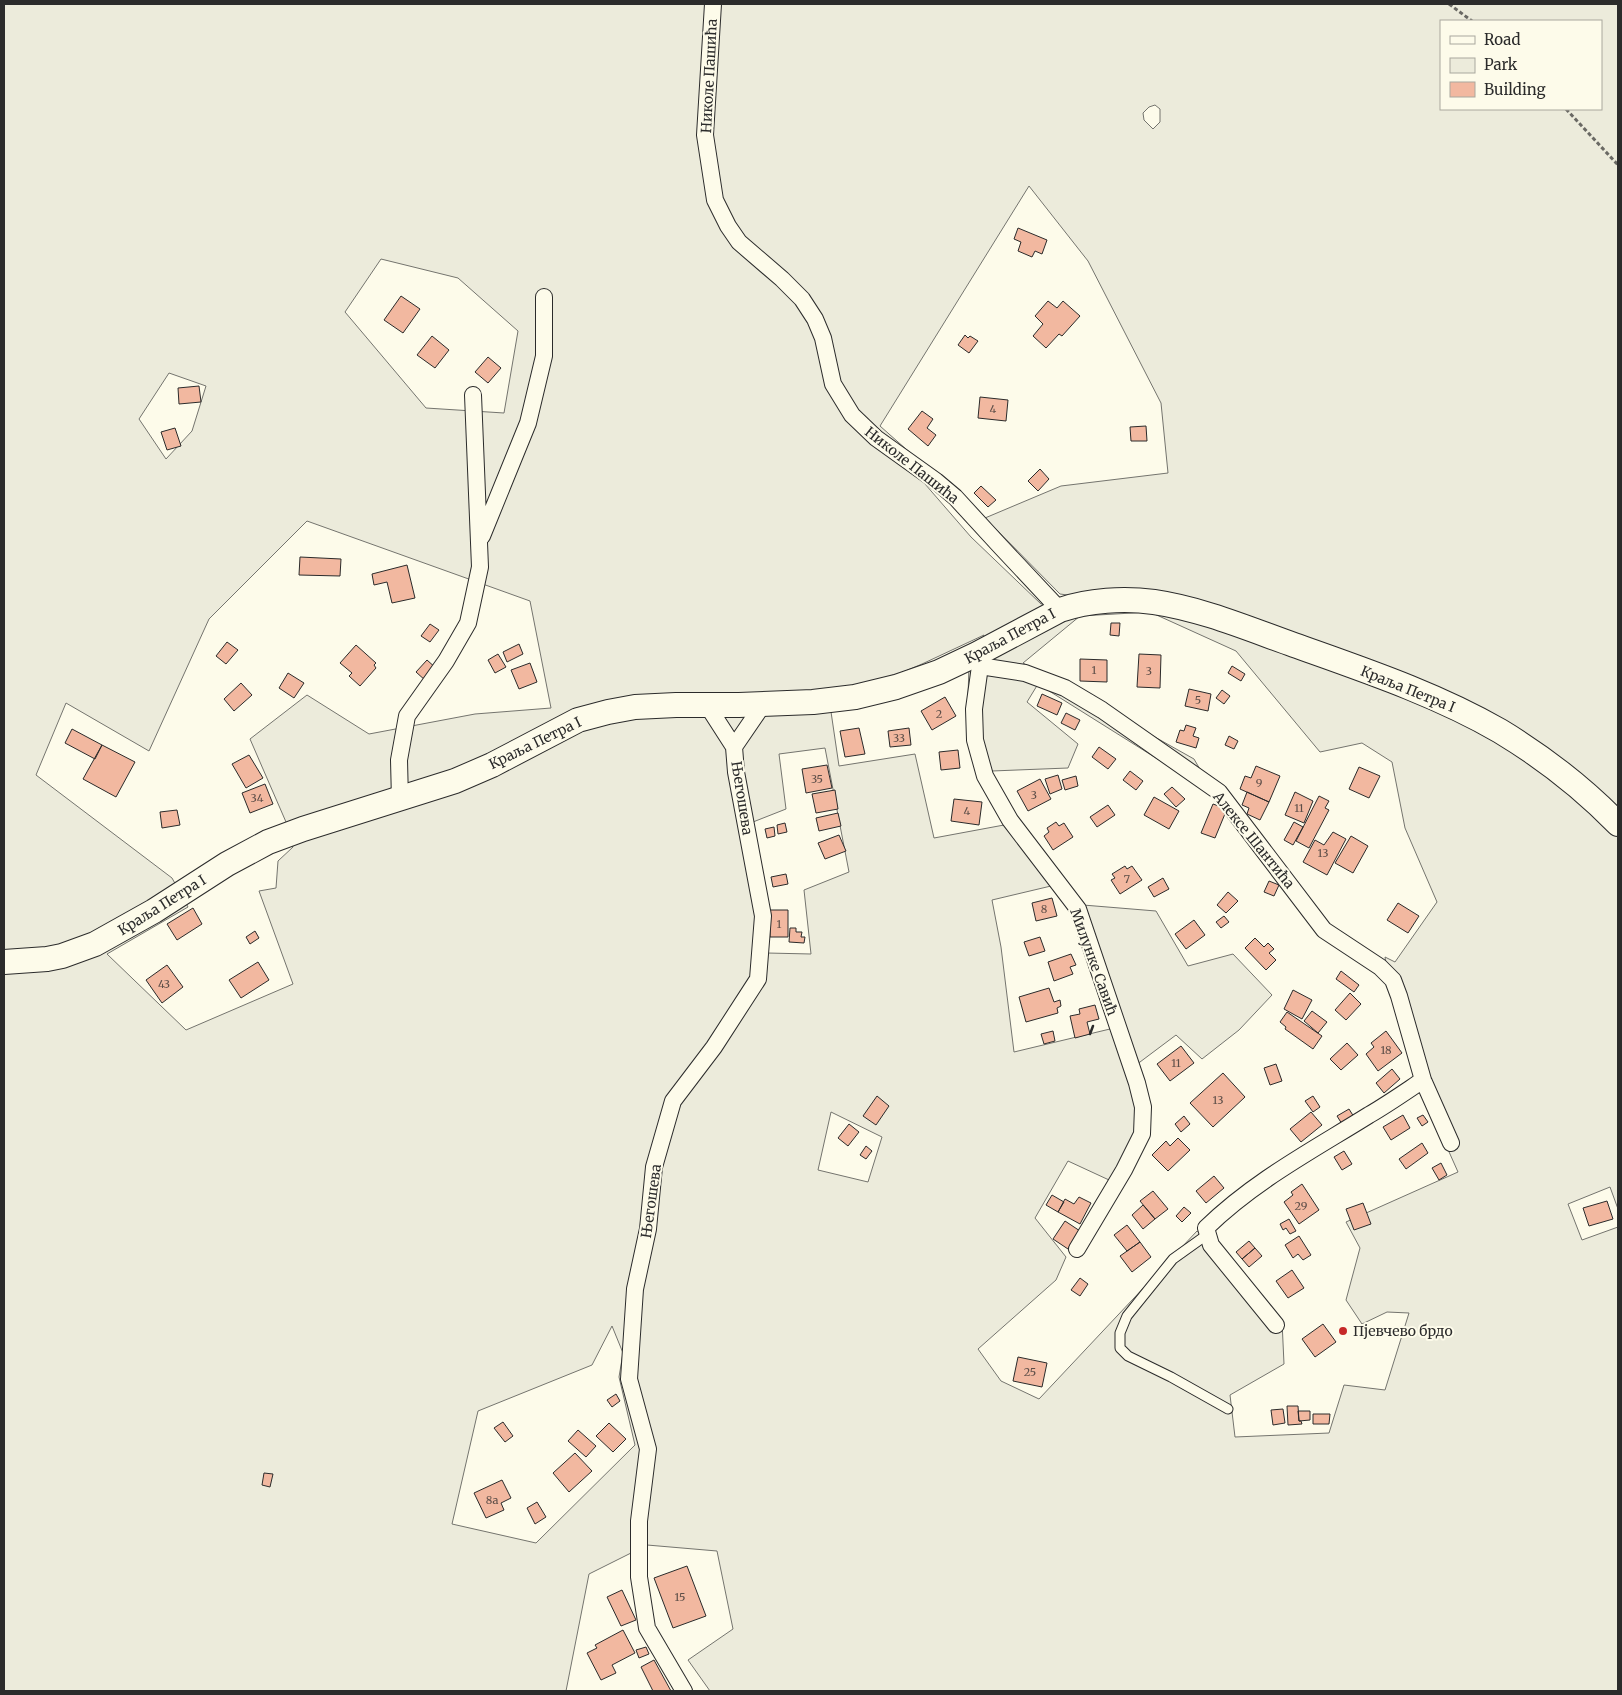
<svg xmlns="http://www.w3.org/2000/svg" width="1622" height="1695" font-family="Merriweather,serif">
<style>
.green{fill:#ecebdb;stroke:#74746e;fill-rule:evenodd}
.building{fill:#f2b8a0;stroke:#2b2b2b}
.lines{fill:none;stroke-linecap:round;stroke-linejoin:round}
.lane-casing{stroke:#2b2b2b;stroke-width:11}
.street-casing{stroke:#2b2b2b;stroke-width:18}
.secondary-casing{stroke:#2b2b2b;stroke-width:26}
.path{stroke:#6a6964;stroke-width:3;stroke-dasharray:4 2.5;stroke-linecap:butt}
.lane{stroke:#fdfbea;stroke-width:9}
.street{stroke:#fdfbea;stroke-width:16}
.secondary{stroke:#fdfbea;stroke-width:24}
.wall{stroke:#2b2b2b;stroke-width:2.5}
.poi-dot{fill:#c62828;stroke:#fdfbea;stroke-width:2}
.labels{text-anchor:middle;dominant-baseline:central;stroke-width:4;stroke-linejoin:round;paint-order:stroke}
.number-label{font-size:11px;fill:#5d4e48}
.street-label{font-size:14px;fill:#2b2b2b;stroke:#fdfbea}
.poi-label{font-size:14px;fill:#2b2b2b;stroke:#fdfbea;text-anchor:start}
</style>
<rect width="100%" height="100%" fill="#fdfbea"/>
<!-- green -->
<path class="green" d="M4,4H1618V1209L1610,1187L1568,1204L1582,1240L1618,1227V1691H710L688,1660L733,1629L717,1551L647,1545L589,1574L566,1691H4ZM1441,21H1601V109H1441ZM1155,105L1160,109V122L1153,129L1144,120L1143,113L1149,107ZM1029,186L1088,261L1161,403L1168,473L1061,486L985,518L1060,594L1231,617L1069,600L1041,604L971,537L925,484L924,465L880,426ZM381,259L458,278L518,331L504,413L426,408L345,312ZM169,373L206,386L192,431L166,459L139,419ZM307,521L530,601L551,708L475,714L369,734L307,695L250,739L286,822L293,847L278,861L276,888L259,891L293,984L186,1030L107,954L188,907L172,878L36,775L66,703L149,751L209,619ZM1150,612L1236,651L1320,752L1362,743L1392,762L1405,828L1437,902L1395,962L1385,957L1389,983L1421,1089L1458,1172L1346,1222L1360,1248L1346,1300L1362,1324L1387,1312L1409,1313L1385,1390L1344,1385L1329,1433L1235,1437L1230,1395L1284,1364L1282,1321L1216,1243L1197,1231L1039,1399L1001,1381L978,1349L1056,1280L1066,1257L1035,1218L1068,1161L1122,1186L1149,1123L1136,1065L1176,1035L1202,1059L1239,1030L1272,995L1233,954L1188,966L1156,911L1083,905L1110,1029L1014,1052L1001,947L992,900L1051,886L1004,825L934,838L915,754L839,766L830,705L810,711L922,664L984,635L969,666L968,696L992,771L1068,768L1078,744L1027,702L1038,684L1215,795L1194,759L1023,663L1080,616ZM825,748L849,872L804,890L811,954L767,953L753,822L786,809L779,754ZM831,1112L882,1137L868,1182L818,1170ZM612,1326L623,1353L619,1377L635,1445L536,1543L452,1524L478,1411L592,1365Z"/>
<!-- building -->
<path class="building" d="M1018,228L1047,240L1042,254L1035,251L1032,257L1018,251L1021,242L1014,239Z
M401,296L420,309L403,333L384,320Z
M1048,301L1057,308L1063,301L1080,316L1062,336L1059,334L1046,348L1033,336L1043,324L1035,316Z
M965,335L968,338L970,336L978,341L969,353L958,345Z
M432,336L449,350L435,368L417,355Z
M488,357L501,368L488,383L475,372Z
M199,386L201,402L179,404L178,388Z
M980,397L1008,400L1006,421L978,418Z
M922,411L933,419L927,428L936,435L928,446L908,429Z
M1146,426L1147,441H1131L1130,427Z
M175,428L181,446L167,450L161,432Z
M1040,469L1049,479L1038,491L1028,481Z
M981,486L996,500L988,507L974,493Z
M300,557L341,559L340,576L299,575Z
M407,565L415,598L392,603L387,582L374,585L372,574Z
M1111,623H1120L1119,636L1110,635Z
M430,624L439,630L430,642L421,636Z
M227,642L238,650L226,664L216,656Z
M519,644L523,654L507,662L503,652Z
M356,645L376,663L374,665L376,668L360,686L349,676L352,673L340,663Z
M498,654L506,667L495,673L488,660Z
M1139,654L1161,655L1160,688L1137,687Z
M1080,659L1107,660V682L1080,681Z
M427,660L437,669L426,681L416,672Z
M530,663L537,682L519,689L511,670Z
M1232,666L1245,674L1241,681L1228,673Z
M288,673L304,683L294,698L279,688Z
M241,683L252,695L234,711L224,699Z
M1189,689L1211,694L1208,711L1185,706Z
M1222,690L1230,696L1224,704L1216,698Z
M1042,694L1062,703L1057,715L1037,706Z
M945,697L956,716L932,730L921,711Z
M1066,713L1080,720L1075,730L1061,723Z
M1186,725L1196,728L1193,736L1199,738L1196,748L1176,742L1180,730L1184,731Z
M859,728L865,754L845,757L840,731Z
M909,728L911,745L890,747L888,731Z
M72,729L102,745L95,759L65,743Z
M1229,736L1238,741L1234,749L1225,745Z
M102,745L135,762L116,797L83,779Z
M1099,747L1116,759L1108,769L1092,757Z
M958,750L960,768L941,770L939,752Z
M249,755L263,778L246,788L232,764Z
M827,765L832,788L806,793L802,769Z
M1256,766L1280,776L1269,802L1240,789L1245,776L1251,778Z
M1359,767L1380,776L1369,798L1349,789Z
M1130,771L1143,781L1136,790L1123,780Z
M1058,775L1062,789L1050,794L1045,779Z
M1076,776L1078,786L1065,790L1062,780Z
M1040,779L1051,799L1028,811L1017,791Z
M265,784L273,804L250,813L242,793Z
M1172,787L1185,799L1176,807L1164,794Z
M835,790L838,809L816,813L812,794Z
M1247,792L1269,802L1260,820L1247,814L1249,808L1242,805Z
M1295,792L1313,801L1304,823L1285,815Z
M1319,796L1329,801L1325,808L1329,810L1309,848L1296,841Z
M1154,797L1179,811L1169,829L1144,815Z
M954,799L982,802L979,825L951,821Z
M1213,804L1227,809L1215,838L1201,833Z
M1108,805L1115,815L1097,827L1090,817Z
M177,810L180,825L162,828L160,812Z
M838,813L841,826L819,831L816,818Z
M1056,822L1059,826L1064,823L1073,837L1053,850L1044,836L1049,832L1047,828Z
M1294,822L1303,827L1293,845L1284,840Z
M785,823L787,832L778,834L777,825Z
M774,827L775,836L767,838L765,829Z
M1333,832L1346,839L1327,875L1303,862L1315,840L1324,845Z
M839,835L846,851L825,859L818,843Z
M1351,836L1368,846L1353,873L1335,863Z
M1125,866L1127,869L1132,866L1142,880L1120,894L1111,880L1115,878L1112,874Z
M786,874L788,884L773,887L771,877Z
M1163,878L1169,889L1154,897L1148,887Z
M1269,881L1279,885L1274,896L1264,892Z
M1228,892L1238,901L1226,913L1217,905Z
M1052,898L1057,916L1036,921L1032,903Z
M1398,903L1419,916L1408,933L1387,920Z
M193,908L202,924L177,940L167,924Z
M770,910H788V937H770Z
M1224,916L1229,922L1221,928L1216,922Z
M1194,920L1205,935L1186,949L1175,934Z
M790,928H796V932H802L801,937H805L804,943L789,942Z
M255,931L259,938L250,944L246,937Z
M1040,937L1045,951L1029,956L1024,942Z
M1255,938L1264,947L1268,943L1274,949L1269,953L1276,960L1266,970L1245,948Z
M1071,954L1076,965L1070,967L1073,974L1054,981L1048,962Z
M258,962L269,980L241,998L229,980Z
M167,965L183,987L162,1003L146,980Z
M1341,971L1359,985L1354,992L1336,979Z
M1049,988L1054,1002L1060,1000L1061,1006L1057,1008L1058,1013L1026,1022L1019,997Z
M1293,990L1312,1000L1302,1019L1284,1009Z
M1350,993L1361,1004L1346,1020L1335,1010Z
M1095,1005L1099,1019L1087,1022L1090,1034L1075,1038L1070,1016L1080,1014L1079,1009Z
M1312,1011L1327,1022L1318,1033L1304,1021Z
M1287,1012L1322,1036L1313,1049L1285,1029L1286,1027L1280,1022Z
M1053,1031L1055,1041L1044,1044L1041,1034Z
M1386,1031L1402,1053L1378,1071L1366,1054L1374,1047L1371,1043Z
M1347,1043L1358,1055L1341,1070L1330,1059Z
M1181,1046L1194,1063L1170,1081L1157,1064Z
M1276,1064L1282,1081L1270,1085L1264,1068Z
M1392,1069L1400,1079L1384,1093L1376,1083Z
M1223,1073L1245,1097L1213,1127L1190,1103Z
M877,1096L889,1106L876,1125L863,1116Z
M1313,1096L1320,1107L1313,1112L1305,1101Z
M1349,1109L1354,1117L1342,1124L1337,1116Z
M1311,1112L1322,1125L1301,1142L1290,1129Z
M1403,1115L1410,1128L1391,1140L1383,1127Z
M1423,1115L1428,1122L1422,1126L1417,1118Z
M1184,1116L1190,1124L1181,1132L1175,1124Z
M849,1124L859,1132L848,1146L838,1138Z
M1178,1138L1190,1150L1168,1171L1152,1155L1166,1141L1170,1146Z
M1422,1143L1428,1153L1406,1169L1399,1159Z
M866,1146L872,1151L866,1159L860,1155Z
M1344,1151L1352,1164L1342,1170L1334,1157Z
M1441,1163L1447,1175L1439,1180L1432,1168Z
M1214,1176L1224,1188L1206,1203L1196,1191Z
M1302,1184L1319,1210L1299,1224L1284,1202L1293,1195L1291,1192Z
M1153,1191L1168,1209L1155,1219L1140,1201Z
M1052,1195L1064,1202L1058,1212L1046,1205Z
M1079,1197L1091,1203L1080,1224L1058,1212L1065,1199L1074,1204Z
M1607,1201L1613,1219L1589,1226L1583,1208Z
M1363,1203L1371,1224L1354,1230L1346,1209Z
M1143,1205L1155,1219L1143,1229L1132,1215Z
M1184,1207L1191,1213L1182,1222L1176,1216Z
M1289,1219L1296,1231L1290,1234L1286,1228L1283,1230L1280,1224Z
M1065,1221L1080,1231L1068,1249L1053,1239Z
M1127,1225L1140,1242L1127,1251L1114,1235Z
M1299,1236L1311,1255L1303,1260L1298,1254L1293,1258L1285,1245Z
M1249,1241L1255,1248L1242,1259L1236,1252Z
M1140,1242L1151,1257L1132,1272L1120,1256Z
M1255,1248L1262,1256L1249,1267L1242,1259Z
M1292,1270L1304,1288L1288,1298L1276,1281Z
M1080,1278L1088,1284L1080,1296L1071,1290Z
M1323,1324L1336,1342L1315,1357L1302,1339Z
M1018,1357L1047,1363L1042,1387L1013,1381Z
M616,1394L620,1401L612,1407L607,1400Z
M1287,1406H1298L1299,1421H1301L1302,1424L1288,1425Z
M1283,1409L1285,1423L1273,1425L1271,1410Z
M1298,1411H1310V1420L1299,1421Z
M1313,1414H1330L1329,1424H1313Z
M503,1422L513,1436L505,1442L494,1428Z
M609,1423L626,1439L613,1452L596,1436Z
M578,1430L596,1446L586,1457L568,1441Z
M575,1453L592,1471L569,1492L553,1473Z
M264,1473L273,1474L270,1487L262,1485Z
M502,1480L511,1498L501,1503L504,1510L486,1518L474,1493Z
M537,1502L546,1517L535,1524L527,1508Z
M687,1566L706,1616L673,1628L654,1578Z
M622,1590L636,1620L621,1626L607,1597Z
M623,1630L635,1653L612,1665L616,1673L601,1680L587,1653L597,1648L595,1645Z
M646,1647L649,1654L639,1658L636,1650Z
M654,1660L671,1691H653L641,1667Z"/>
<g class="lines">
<!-- lane casing -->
<g class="lane-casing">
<path id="lane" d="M1208,1234L1173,1259L1127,1316L1120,1333V1348L1128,1356L1171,1377L1228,1409"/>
</g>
<!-- street casing -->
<g class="street-casing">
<path id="street" d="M713,4L705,135L715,200L728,226L739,242L782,279L802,299L815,319L823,338L833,384L852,415L876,438L936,481L955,497L1000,546L1060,610
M482,536L528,423L544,356V297
M977,655L980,666L974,709L975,740L985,776L1010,820L1078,909L1137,1083L1143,1107L1142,1134L1124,1170L1077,1249
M980,666L1025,673L1065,688L1102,710L1219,792L1324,930L1380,967L1393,980L1399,996L1423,1080L1451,1143
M734,747L764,703
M400,800L399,760L407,716L446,661L468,623L480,567L473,395
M1276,1325L1211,1245L1206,1228C1254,1181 1313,1150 1369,1115C1388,1104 1405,1092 1423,1080
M684,1691L647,1628L639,1577V1521L648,1449L629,1379L635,1289L648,1229L654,1167L673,1101L714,1047L758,979L763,916L736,772L734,747L707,705"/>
</g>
<!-- secondary casing -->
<g class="secondary-casing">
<path id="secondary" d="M4,962L47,959L62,956L95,944L154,911L227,864L268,842L303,829L455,781L492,765L578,720L608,712L635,707L676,705H739L813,702L855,697L896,687L939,672L977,654L1060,610C1089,600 1124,598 1154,602C1202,609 1249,629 1294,645C1364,670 1436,694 1500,731C1543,757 1583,788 1618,824"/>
</g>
<!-- path -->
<path class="path" d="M1449,4L1472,21
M1566,109L1618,165"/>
<!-- lane -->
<use href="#lane" class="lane"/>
<!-- street -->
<use href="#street" class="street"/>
<!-- secondary -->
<use href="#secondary" class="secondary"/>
<!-- wall -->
<path class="wall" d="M1090,1034L1093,1026"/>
</g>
<!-- markers -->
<circle class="poi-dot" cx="1343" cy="1331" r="5"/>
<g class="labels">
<!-- number labels -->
<g class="number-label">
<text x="993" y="409">4</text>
<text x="1094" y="670">1</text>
<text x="1149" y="671">3</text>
<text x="1198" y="700">5</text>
<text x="939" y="714">2</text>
<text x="899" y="738">33</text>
<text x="817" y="779">35</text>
<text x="1259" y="783">9</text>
<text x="1034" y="795">3</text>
<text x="257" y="798">34</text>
<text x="1299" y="808">11</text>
<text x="967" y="811">4</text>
<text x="1323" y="853">13</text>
<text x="1127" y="879">7</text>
<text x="1044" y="909">8</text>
<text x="779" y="924">1</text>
<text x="164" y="984">43</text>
<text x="1386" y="1050">18</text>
<text x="1176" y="1063">11</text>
<text x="1218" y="1100">13</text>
<text x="1301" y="1206">29</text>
<text x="1030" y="1372">25</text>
<text x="492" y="1500">8a</text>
<text x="680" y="1597">15</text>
</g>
<!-- street labels -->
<g class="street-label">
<text transform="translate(709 76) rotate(-87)">Николе Пашића</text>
<text transform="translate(912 465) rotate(38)">Николе Пашића</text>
<text transform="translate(1010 636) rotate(-28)">Краља Петра I</text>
<text transform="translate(1408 689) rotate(22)">Краља Петра I</text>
<text transform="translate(535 743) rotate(-26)">Краља Петра I</text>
<text transform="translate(742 798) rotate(81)">Његошева</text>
<text transform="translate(1254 840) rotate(51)">Алексе Шантића</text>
<text transform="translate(162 905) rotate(-32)">Краља Петра I</text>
<text transform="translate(1094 962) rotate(70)">Милунке Савић</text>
<text transform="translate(651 1201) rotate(-82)">Његошева</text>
</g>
<!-- poi labels -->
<g class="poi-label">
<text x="1353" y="1331">Пјевчево брдо</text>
</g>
</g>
<!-- border -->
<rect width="1622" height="1695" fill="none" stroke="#2b2b2b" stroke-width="10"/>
<!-- legend -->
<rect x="1440" y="20" width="162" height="90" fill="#fdfbea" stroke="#a9a89e"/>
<rect x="1450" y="36" width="25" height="8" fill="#fdfbea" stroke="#a9a89e"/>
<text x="1484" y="45" font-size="15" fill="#2b2b2b">Road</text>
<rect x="1450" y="58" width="25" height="15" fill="#ecebdb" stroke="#a9a89e"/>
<text x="1484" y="70" font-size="15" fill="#2b2b2b">Park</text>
<rect x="1450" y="82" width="25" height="15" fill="#f2b8a0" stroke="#a9a89e"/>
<text x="1484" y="95" font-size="15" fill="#2b2b2b">Building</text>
</svg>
